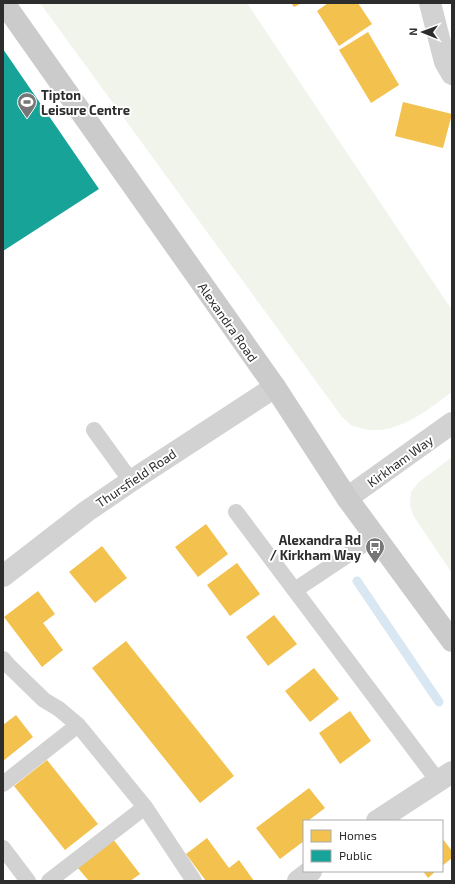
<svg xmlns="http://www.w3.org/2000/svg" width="455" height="884" font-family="'Exo 2',sans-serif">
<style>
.green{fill:#f0f4eb}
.homes{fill:#f2c14e}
.public{fill:#17a398}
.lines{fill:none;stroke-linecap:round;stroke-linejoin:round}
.stream{stroke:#d8e7f1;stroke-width:9}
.lane{stroke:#d2d2d2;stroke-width:16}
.street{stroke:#d2d2d2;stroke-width:22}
.secondary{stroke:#cbcbcb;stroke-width:22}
.labels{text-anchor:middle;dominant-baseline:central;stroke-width:4;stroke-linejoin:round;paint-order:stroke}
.poi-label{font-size:13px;font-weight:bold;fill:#2d2d2d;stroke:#fff;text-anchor:start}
.street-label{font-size:13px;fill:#2d2d2d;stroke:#fff}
</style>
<rect width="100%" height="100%" fill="#fff"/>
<!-- green -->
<path class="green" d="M40,3H247L452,310V392C426,411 394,438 360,428C357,427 354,426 351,425C348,423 345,419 342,417Z
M452,457V573L414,517L410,505L411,492L419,482Z"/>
<!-- homes -->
<path class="homes" d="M291,3H302L294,7Z
M328,3H358L372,24L339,46L317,11Z
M368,32L399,85L371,103L339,50Z
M403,102L452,114L443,148L395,136Z
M206,524L228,554L198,577L175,547Z
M102,546L127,578L95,603L69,572Z
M237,563L260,594L230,616L207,585Z
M38,591L55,614L43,623L63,650L42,667L4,617Z
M274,615L297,644L268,666L246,637Z
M126,641L234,776L200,803L92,668Z
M314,668L339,699L310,722L285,691Z
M350,711L371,741L340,764L319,733Z
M16,715L33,737L3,761V725Z
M47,760L98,824L65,850L14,786Z
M309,788L325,808L309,820L310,821H304V841L280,859L256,828Z
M207,838L229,868L239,860L254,881H206L186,854Z
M442,838L452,851V858L442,866Z
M113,839L140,874L130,881H89L77,867Z
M423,871H436L428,878Z"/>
<!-- public -->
<path class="public" d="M3,49L99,189L3,251Z"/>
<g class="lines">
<!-- stream -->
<path class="stream" d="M357,581L439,702"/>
<!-- lane -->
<path class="lane" d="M94,430L131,481
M236,512L438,781
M295,590L376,536
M3,659L9,666L44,700L59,709L78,725L145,807L194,881
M3,784L78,725
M3,848L28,881
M49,881L145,807"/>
<!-- street -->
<path class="street" d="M430,3L445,62L452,74
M347,498L452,423
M3,576L87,511L131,481L275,387
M377,821L452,772
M298,881L311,871"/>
<!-- secondary -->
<path class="secondary" d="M4,3L275,387L347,498L452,641"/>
</g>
<!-- icons -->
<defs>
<g id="stadium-pin" transform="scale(1)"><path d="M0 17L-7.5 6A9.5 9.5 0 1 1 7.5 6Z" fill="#767676" stroke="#fff"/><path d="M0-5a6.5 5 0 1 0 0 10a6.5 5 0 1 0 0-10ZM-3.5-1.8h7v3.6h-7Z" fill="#fff"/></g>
<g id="bus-pin" transform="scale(1)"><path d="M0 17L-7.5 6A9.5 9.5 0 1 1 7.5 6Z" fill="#767676" stroke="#fff"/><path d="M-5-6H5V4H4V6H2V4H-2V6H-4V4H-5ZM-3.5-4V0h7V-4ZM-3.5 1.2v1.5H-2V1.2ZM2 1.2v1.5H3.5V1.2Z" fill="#fff"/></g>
</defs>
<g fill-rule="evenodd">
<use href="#stadium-pin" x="27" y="102"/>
<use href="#bus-pin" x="375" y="547"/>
</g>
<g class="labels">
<!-- poi labels -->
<g class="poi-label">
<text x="41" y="95">Tipton<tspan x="41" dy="15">Leisure Centre</tspan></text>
<text x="361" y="540" text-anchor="end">Alexandra Rd<tspan x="361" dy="15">/ Kirkham Way</tspan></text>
</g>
<!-- street labels -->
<g class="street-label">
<text transform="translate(228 322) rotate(55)">Alexandra Road</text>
<text transform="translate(400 461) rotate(-36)">Kirkham Way</text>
<text transform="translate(136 478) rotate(-34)">Thursfield Road</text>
</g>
</g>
<!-- border -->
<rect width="455" height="884" fill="none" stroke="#2d2d2d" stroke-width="8"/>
<!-- legend -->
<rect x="303" y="820" width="140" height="52" fill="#ffffff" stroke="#ababab"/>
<rect x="311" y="830" width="20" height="12" fill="#f2c14e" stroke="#ababab"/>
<text x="339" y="840" font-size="12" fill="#2d2d2d">Homes</text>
<rect x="311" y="850" width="20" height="12" fill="#17a398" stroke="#ababab"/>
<text x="339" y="860" font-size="12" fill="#2d2d2d">Public</text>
<!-- north arrow -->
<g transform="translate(423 32) rotate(271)" stroke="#ffffff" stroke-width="3" paint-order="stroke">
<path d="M0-3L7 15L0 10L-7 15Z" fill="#2d2d2d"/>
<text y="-6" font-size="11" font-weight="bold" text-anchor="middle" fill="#2d2d2d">N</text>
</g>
</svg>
